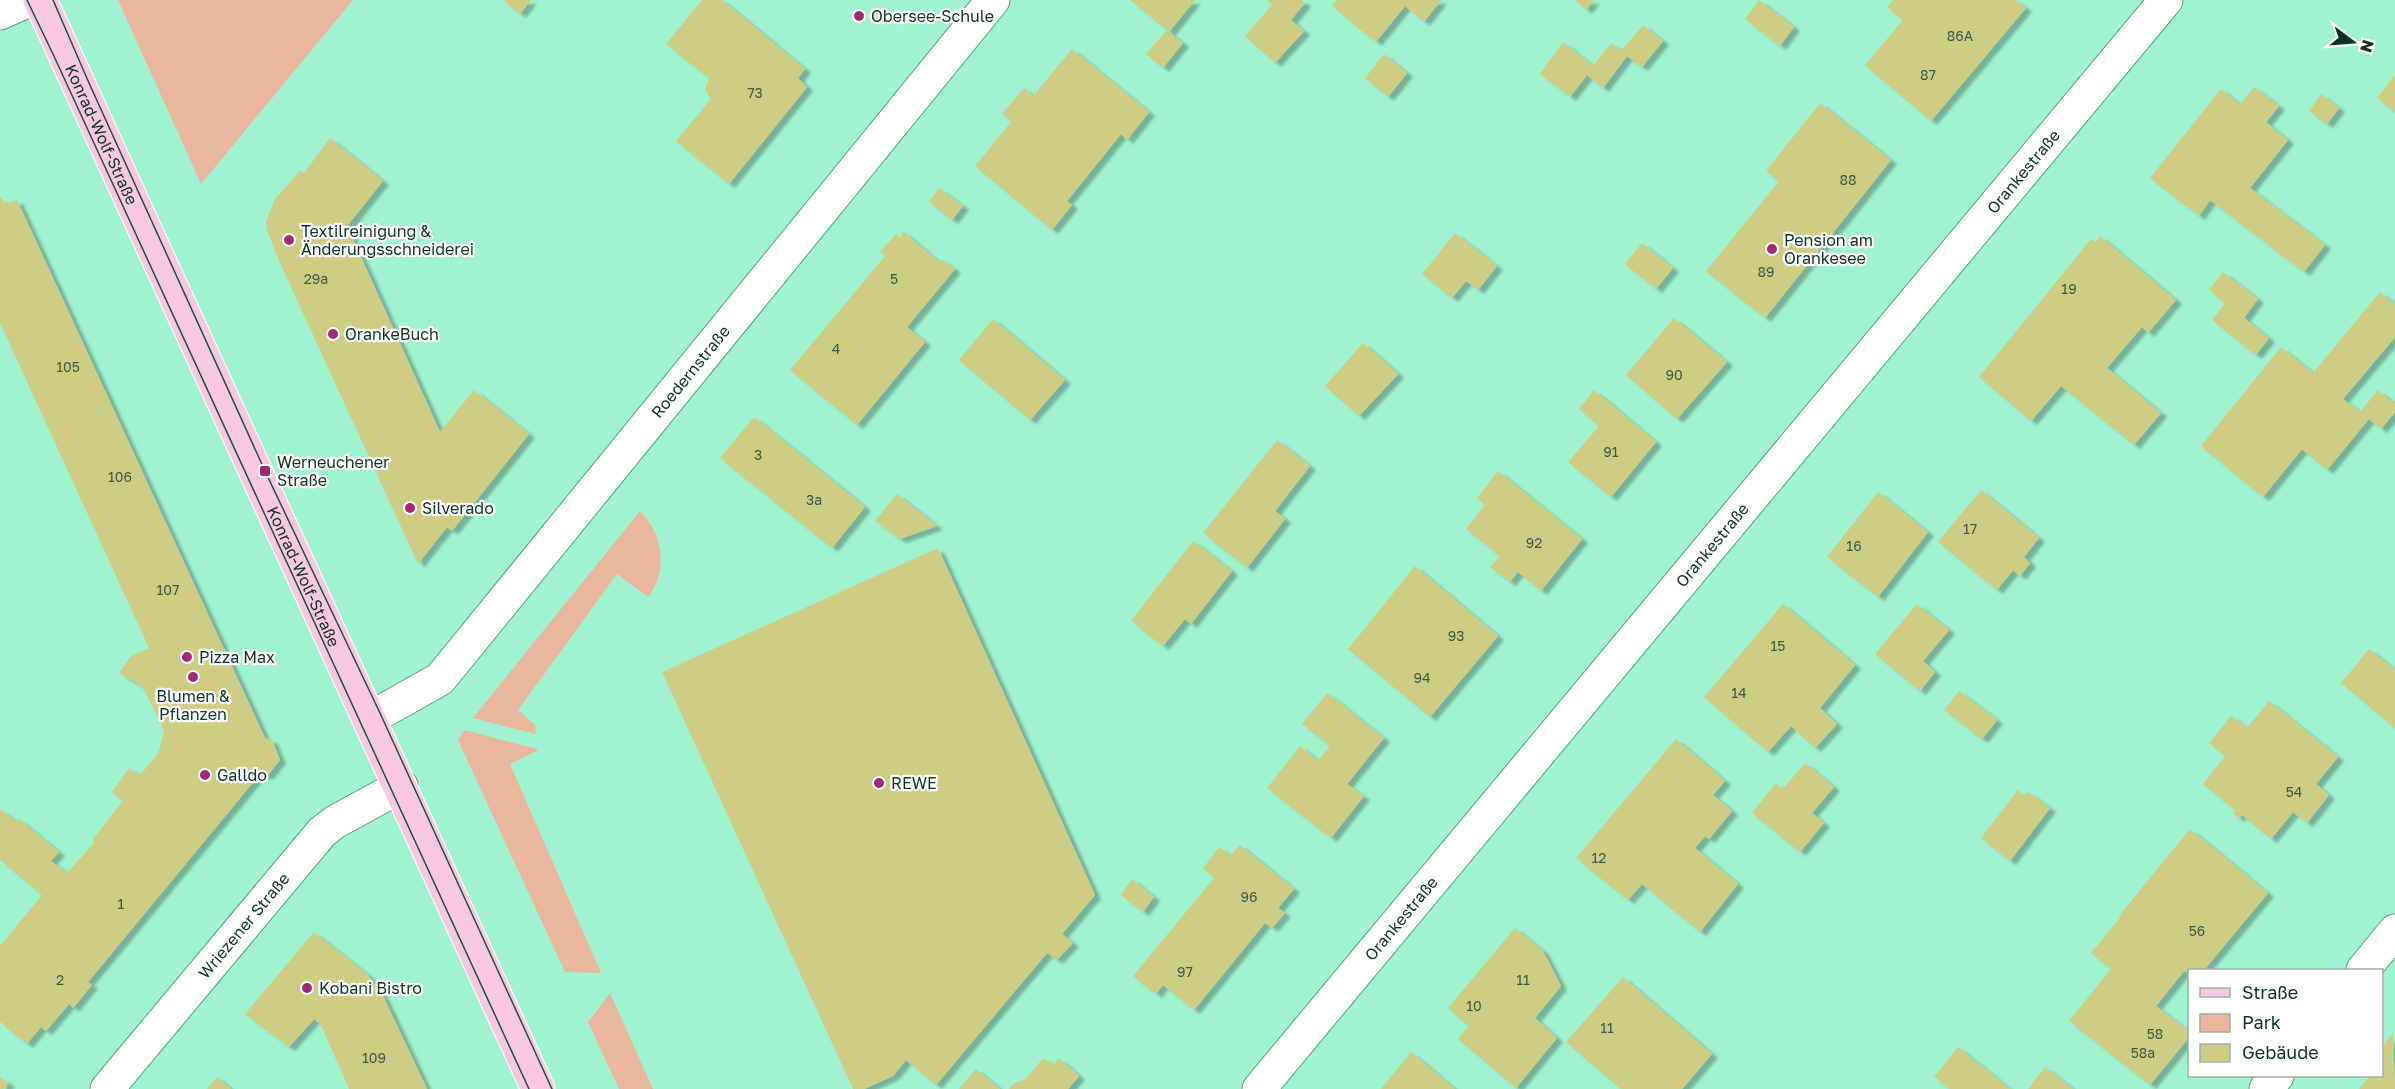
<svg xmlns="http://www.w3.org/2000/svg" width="2395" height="1089" font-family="'Golos Text',sans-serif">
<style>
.green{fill:#e9b79e}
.building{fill:#cfcd84;filter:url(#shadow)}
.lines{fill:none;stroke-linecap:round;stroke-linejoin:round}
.minor-casing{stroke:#4fa283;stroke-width:35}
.major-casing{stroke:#fff;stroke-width:35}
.minor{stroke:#fff;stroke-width:33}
.major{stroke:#f8c8e2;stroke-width:33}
.tram{stroke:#234e3e;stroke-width:1.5}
.poi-dot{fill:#a62777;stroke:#fff;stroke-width:2}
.labels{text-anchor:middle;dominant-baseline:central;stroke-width:4.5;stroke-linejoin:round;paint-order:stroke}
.number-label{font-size:14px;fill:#3e593d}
.poi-label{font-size:16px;fill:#0e3225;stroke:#fff;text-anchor:start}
.street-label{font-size:16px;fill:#0e3225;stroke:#fff}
</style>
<defs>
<filter id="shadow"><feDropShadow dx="6" dy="4" stdDeviation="1.5" flood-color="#0004"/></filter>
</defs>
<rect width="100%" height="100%" fill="#a0f3d1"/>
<!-- green -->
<path class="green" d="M118,0H353L201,184Z
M640,511C663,534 669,570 648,597L617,574L518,710L535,725L536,734L473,718Z
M465,730L537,749V751L510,764L601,973L565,972L458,740Z
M610,993L653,1089H619L588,1022Z"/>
<!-- building -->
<path class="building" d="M503,0H531L520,14Z
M702,0H722L805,69L798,78L807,87L729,184L676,141L711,99L705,90L709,78L666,44Z
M1130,0H1195L1169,32L1183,43L1163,68L1146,54L1167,30Z
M1267,0H1302L1305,3L1291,20L1304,31L1275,63L1245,36L1272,5Z
M1337,0H1441L1424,22L1405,6L1376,42L1332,6Z
M1575,0H1594L1586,10Z
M1759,0L1794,27L1780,46L1745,19Z
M1893,0H2016L2026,8L1931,121L1865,65L1903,20L1887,7Z
M1643,25L1663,41L1642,67L1627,56L1603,88L1587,75L1570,97L1540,74L1563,42L1593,66L1611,43L1621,51Z
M1072,49L1149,112L1127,140L1121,134L1067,201L1072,205L1052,230L975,166L1011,122L1002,114L1024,88L1033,96Z
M1384,54L1407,73L1388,97L1365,78Z
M2395,75V112L2377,98Z
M2254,87L2279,106L2266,122L2288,140L2250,188L2325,245L2304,272L2210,200L2199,216L2150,178L2221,89L2240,105Z
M2321,94L2339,108L2327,124L2309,111Z
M1820,103L1891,160L1765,318L1706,271L1779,181L1766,171Z
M330,138L383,181L347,226L440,432L474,390L529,434L452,531L447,527L418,564L280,263L267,230L266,222L275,199L300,171L304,173Z
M939,188L963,206L952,220L929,202Z
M0,197L5,203L17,200L265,738L272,740L280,760L268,775H259L88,982L92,985L73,1008L69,1004L46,1031L41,1027L27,1044L0,1022V946L42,895L0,860V809L17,822L19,819L59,852L51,861L67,873L94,843L93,839L123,801L112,792L129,768L140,775L158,754L164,731L143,687L119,673L130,657L149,648L0,323Z
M904,232L940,263L943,260L955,269L907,327L925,342L857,425L790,370L885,256L880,252L896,234L899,238Z
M1455,233L1497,266L1478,290L1466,281L1452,298L1422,274Z
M2100,236L2176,300L2148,333L2142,327L2107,368L2161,413L2134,445L2061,386L2031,421L1979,377L2091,239L2096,242Z
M1642,243L1673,268L1656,289L1625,264Z
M2223,272L2258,299L2244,318L2269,338L2256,355L2212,320L2225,303L2209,290Z
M2380,292L2395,305V337L2343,399L2360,412L2378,390L2395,404V412L2381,429L2369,419L2327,470L2302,449L2263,497L2201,446L2281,347L2313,373Z
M1674,318L1727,362L1677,419L1626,375Z
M993,319L1065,380L1030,420L959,360Z
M1363,343L1398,374L1359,416L1325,386Z
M1594,390L1656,442L1611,497L1568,462L1599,426L1579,409Z
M754,417L865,507L832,548L720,458Z
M1277,440L1310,466L1275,511L1285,519L1247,568L1203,533Z
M1498,471L1582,539L1541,591L1518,572L1510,582L1490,567L1500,556L1466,529L1485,505L1477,498Z
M1981,490L2039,538L2024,557L2030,563L2020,576L2013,570L1997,590L1938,542Z
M1878,492L1928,532L1878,597L1827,557Z
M897,494L937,526L900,539L875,521Z
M1193,541L1232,571L1191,624L1185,619L1163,646L1131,621Z
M938,548L1095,895L1062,934L1073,943L1057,960L1047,953L936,1085L906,1060L893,1076L864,1089H853L662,672Z
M1415,566L1498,636L1430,717L1348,649Z
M1783,604L1855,665L1820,708L1837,724L1815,748L1791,726L1768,752L1704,697Z
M1917,604L1949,630L1923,661L1935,672L1920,691L1875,654Z
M2369,649L2395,670V728L2341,683Z
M1959,691L1997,720L1982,739L1944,710Z
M1327,693L1384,738L1347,784L1364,796L1331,838L1267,788L1300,746L1318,761L1330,746L1302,724Z
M2269,701L2338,757L2316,784L2329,795L2307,823L2293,812L2271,839L2241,814L2238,818L2233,814L2236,811L2203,784L2225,756L2209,743L2231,716L2247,728Z
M1676,739L1725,781L1713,795L1732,811L1709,839L1705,836L1695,848L1738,884L1700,932L1642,884L1628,900L1576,858Z
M1805,763L1834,787L1812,813L1824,823L1800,852L1752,813L1776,783L1783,789Z
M2018,790L2025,796L2028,792L2050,808L2010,861L1981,838Z
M2190,829L2268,893L2204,970H2190V975L2184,971L2156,1006L2190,1032V1036L2150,1085L2069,1021L2111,969L2091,953L2120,918L2118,917Z
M1240,845L1294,889L1278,908L1285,913L1272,928L1265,923L1194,1010L1163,985L1156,994L1133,976L1214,878L1203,868L1219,847L1230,856Z
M1132,879L1154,897L1143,912L1121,895Z
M1515,928L1543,951L1561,986L1535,1018L1557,1038L1516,1088L1458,1039L1469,1026L1448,1008Z
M314,932L368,975L383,996L427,1089H349L321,1025L314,1019L289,1047L245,1014Z
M1623,977L1712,1054L1682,1089H1621L1566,1042Z
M2393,1033L2395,1089H2359L2368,1078L2365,1076H2382V1047Z
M1958,1047L2006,1086L2011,1089H1950L1934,1077Z
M1411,1052L1455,1089H1381Z
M1043,1058L1053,1065L1059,1058L1079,1076L1068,1089H1009L1013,1084L1026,1079Z
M2045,1067L2073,1089H2028Z
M976,1069L1000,1089H959Z
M0,1077L9,1083L4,1089H0Z
M217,1077L231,1089H207Z"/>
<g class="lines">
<!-- minor casing -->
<g class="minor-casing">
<g id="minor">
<path d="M0,13L29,0"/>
<path id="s1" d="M369,719L440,679L993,0"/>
<path d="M2363,970L2395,931"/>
<path id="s2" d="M107,1089L322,832L335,822L401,786"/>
<path id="s3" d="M1259,1089L2166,0"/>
<path d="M2266,1089L2277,1076"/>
</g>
</g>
<!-- major casing -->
<g class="major-casing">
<g id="major">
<path id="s4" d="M40,0L538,1089"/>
</g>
</g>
<!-- minor -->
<use href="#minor" class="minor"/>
<!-- major -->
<use href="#major" class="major"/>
<!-- tram -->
<path class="tram" d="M27,0L53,54L529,1089
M53,0L89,83L265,471L380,713L552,1089"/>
</g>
<!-- markers -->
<g class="poi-dot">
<circle cx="859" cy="16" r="6"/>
<circle cx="289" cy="240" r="6"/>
<circle cx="1772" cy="249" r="6"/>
<circle cx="333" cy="334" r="6"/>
<rect x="259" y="465" width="12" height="12" rx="3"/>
<circle cx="410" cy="508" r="6"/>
<circle cx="187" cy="657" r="6"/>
<circle cx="193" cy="677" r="6"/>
<circle cx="205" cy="775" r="6"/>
<circle cx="879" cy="783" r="6"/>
<circle cx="307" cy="988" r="6"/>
</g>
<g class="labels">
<!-- number labels -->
<g class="number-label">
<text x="1960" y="35">86A</text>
<text x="1928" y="74">87</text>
<text x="755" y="92">73</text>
<text x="1848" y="179">88</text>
<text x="1766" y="271">89</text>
<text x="316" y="278">29a</text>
<text x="894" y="278">5</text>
<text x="2069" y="288">19</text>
<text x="836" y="348">4</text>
<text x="68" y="366">105</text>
<text x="1674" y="374">90</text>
<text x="1611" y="451">91</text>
<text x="758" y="454">3</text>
<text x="120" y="476">106</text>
<text x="814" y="499">3a</text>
<text x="1970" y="528">17</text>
<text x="1534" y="542">92</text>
<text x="1854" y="545">16</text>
<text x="168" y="589">107</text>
<text x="1456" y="635">93</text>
<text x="1778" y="645">15</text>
<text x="1422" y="677">94</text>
<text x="1739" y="692">14</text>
<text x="2294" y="791">54</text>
<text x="1599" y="857">12</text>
<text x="1249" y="896">96</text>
<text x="121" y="903">1</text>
<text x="2197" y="930">56</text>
<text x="1185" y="971">97</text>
<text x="60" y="979">2</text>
<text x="1523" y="979">11</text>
<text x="1474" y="1005">10</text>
<text x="1607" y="1027">11</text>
<text x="2155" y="1033">58</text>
<text x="2143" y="1052">58a</text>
<text x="374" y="1057">109</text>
</g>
<!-- poi labels -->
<g class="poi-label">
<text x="871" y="16">Obersee-Schule</text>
<text x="301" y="231">Textilreinigung &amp;<tspan x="301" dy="18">Änderungsschneiderei</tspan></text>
<text x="1784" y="240">Pension am<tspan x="1784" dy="18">Orankesee</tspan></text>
<text x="345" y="334">OrankeBuch</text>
<text x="277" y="462">Werneuchener<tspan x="277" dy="18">Straße</tspan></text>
<text x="422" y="508">Silverado</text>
<text x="199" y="657">Pizza Max</text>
<text x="193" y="696" text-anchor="middle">Blumen &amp;<tspan x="193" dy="18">Pflanzen</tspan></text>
<text x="217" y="775">Galldo</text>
<text x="891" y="783">REWE</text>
<text x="319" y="988">Kobani Bistro</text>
</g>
<!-- street labels -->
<g class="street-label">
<text stroke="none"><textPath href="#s4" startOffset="148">Konrad-Wolf-Straße</textPath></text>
<text stroke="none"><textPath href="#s3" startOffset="1194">Orankestraße</textPath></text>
<text stroke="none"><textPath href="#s1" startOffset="478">Roedernstraße</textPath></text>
<text stroke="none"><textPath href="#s3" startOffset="708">Orankestraße</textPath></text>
<text stroke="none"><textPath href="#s4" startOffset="634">Konrad-Wolf-Straße</textPath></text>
<text stroke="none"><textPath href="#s3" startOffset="222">Orankestraße</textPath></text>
<text stroke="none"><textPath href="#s2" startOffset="213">Wriezener Straße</textPath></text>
</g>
</g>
<!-- legend -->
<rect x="2188" y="969" width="195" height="108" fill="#ffffff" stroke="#9fada8" stroke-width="1.5"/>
<rect x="2200" y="988" width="30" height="9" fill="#f8c8e2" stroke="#9fada8" stroke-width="1.5"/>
<text x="2242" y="999" font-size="18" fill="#0e3225">Straße</text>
<rect x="2200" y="1014" width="30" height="18" fill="#e9b79e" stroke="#9fada8" stroke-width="1.5"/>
<text x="2242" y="1029" font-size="18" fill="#0e3225">Park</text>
<rect x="2200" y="1044" width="30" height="18" fill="#cfcd84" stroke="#9fada8" stroke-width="1.5"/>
<text x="2242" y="1059" font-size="18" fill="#0e3225">Gebäude</text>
<!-- north arrow -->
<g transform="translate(2353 42) rotate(106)" stroke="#ffffff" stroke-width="4.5" paint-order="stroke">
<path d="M0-4.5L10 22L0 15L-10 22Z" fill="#0e3225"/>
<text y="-9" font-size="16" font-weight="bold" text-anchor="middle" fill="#0e3225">N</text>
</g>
</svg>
